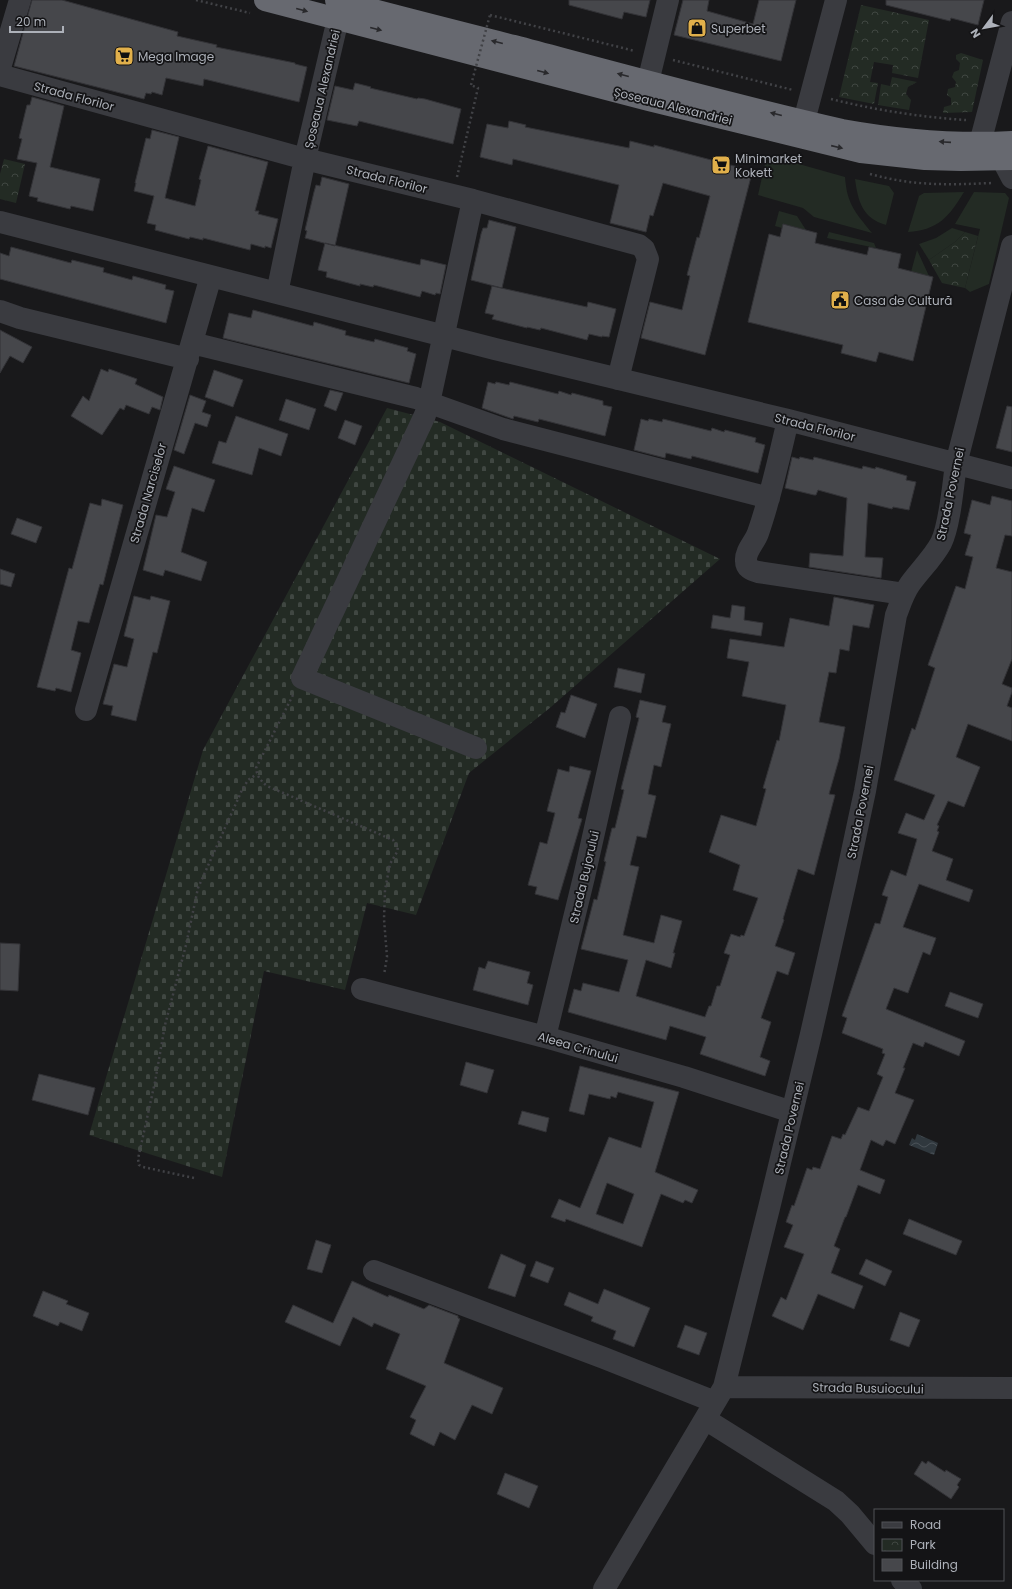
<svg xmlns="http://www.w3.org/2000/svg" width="1012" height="1589" font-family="Poppins,sans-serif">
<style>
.grass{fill:#232b24}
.cemetery{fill:url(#cemetery-stones)}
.park{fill:url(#park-crowns)}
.water{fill:url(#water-waves)}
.building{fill:#46474b;stroke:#333337;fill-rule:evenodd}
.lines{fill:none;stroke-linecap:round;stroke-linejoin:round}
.path{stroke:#414246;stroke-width:2.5;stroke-dasharray:2 3;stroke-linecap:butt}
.minor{stroke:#3a3b40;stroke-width:22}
.highway{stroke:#676970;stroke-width:22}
.path-bridge{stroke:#414246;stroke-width:2.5;stroke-dasharray:2 3;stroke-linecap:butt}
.oneway{fill:#29292c}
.labels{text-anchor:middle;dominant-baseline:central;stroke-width:3.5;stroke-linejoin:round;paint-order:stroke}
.poi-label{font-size:12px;fill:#adb1b9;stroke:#141416;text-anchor:start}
.street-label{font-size:12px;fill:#adb1b9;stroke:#141416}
</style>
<defs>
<pattern id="cemetery-stones" width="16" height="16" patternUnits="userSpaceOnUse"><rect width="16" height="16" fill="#232b24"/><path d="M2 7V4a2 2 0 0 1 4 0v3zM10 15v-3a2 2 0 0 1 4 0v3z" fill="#404742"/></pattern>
<pattern id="park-crowns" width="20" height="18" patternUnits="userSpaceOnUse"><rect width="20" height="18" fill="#232b24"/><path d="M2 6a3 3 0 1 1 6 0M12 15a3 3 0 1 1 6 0" fill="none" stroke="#404742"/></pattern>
<pattern id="water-waves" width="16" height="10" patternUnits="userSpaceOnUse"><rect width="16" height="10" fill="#30383e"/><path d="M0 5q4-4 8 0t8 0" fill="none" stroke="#4b5258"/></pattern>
</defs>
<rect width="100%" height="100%" fill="#19191b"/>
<!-- grass -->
<path class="grass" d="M767,155L845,177C847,204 855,212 872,233L814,217L803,208L758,195Z
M855,179L889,186L894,193L886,225C862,218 858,201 855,179Z
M964,192C949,217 938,230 908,232L919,196L924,193Z
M974,192L1005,193L1009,198L989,284L970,292L965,288L980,229L955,224Z
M779,211L797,216L806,230L784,224L782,228L775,226Z
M952,228L965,232L955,242L929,260L919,244L936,238Z
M829,232L874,243L876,248L827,238Z
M917,250L929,276L911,272Z"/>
<!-- cemetery -->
<path class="cemetery" d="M387,408L440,422L720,559L551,707L469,773L416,915L367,903L345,990L264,971L222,1177L89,1135L203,750Z"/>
<!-- park -->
<path class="park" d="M861,5L929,20L918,78L892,73L893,65L874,62L870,82L878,83L874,104L839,97Z
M961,53L983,60L972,112L943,113L944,107L951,105V98L947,95L948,89L955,87L956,82L952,77L954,72L959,70L960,63L956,59V55Z
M892,77L917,82L908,87L906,94L911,100L909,110L878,105L881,84L890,86Z
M4,159L25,164L16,203L0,199V174Z
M965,232L978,236L965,288L942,283L929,260L955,242Z"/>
<!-- water -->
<path class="water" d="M917,1134L938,1143L934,1155L909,1145L912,1138L915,1140Z"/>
<!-- building -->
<path class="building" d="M32,0H62L178,32L177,36L217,45L216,47L295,63V64L307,67L299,102L204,79L203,86L166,78L162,95L152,92L151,94L146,93L144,99L14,66Z
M569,0H650L646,17L624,12L622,19L569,5Z
M683,0H709L707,11L753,24L759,0H796L781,61L674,35Z
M886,0H984L978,25L951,18L950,21L886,5Z
M355,83L371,87L370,88L417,99L418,98L425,99L461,109L453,144L359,121L357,126L327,120L335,86L353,90Z
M32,97L64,106L50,167L100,179L93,211L71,206L70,209L37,201L38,198L29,196L37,163L17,159L22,139L19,138L27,105H30Z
M509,121L526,125L525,127L629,148L630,141L654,147V145L738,167L737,169L752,173L705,355L641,338L650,302L682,310L690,276L687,275L697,237L699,238L710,196L663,183L653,216L650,215L646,232L610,223L619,185L513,159L512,165L480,157L487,124L508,128Z
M152,130L179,137L165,198L195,206L201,180L199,179L208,146L268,162L255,211H259L258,214L278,219L271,248L265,246V248L251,244L250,250L203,238V240L190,237L189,239L155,230L156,225L147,223L154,196L134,191L136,183H135L146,138L150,139Z
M322,177L349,184L335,246L305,238L307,231L305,230L314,192L316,185L320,186Z
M489,220L516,227L502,288L471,280L481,234L483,228H487Z
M783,224L817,233L815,243L867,255L869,247L901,254L898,268L933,277L913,361L879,352L876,362L841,353L843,345L748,322L769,234L780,237Z
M325,243L420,265L421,259L446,265L440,294L436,293L435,295L422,291L420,297L374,285L373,287L360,284V286L326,277L327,272L318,270Z
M11,247L71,263L72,260L104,268L103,272L132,280L133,276L166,285L165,289L174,291L166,323L0,279V253L9,256Z
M492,286L587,307L588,302L616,309L609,337L602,336V337L589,334L587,340L541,328L540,330L527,327V328L492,319L494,315L485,313Z
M253,310L313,326L314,322L346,331L345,335L374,342L375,339L408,348L407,351L416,354L409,383L223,338L229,313L251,318Z
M0,330L32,347L23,363L10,356L0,373Z
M101,369L108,372L109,369L137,379L135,384L163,397L160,410L152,407L149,414L126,405L124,410L120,408L102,435L71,416L83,396L89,401Z
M214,370L243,380L233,407L205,397Z
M488,382L495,384L496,382L509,385L510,382L558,394L559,391L571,395L572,393L603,401V405L612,407L605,436L539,419L538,422L514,416L513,419L482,408Z
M330,390L343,393L336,411L324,406Z
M190,395L206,401L202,412L211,415L207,427L195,423L184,454L174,450Z
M286,399L316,409L309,430L279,420Z
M1007,406L1012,407V452L996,448Z
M236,416L288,434L281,456L259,448L252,475L212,463L219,441L226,443Z
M641,419L648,421L649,419L662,422L663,419L711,431L712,428L724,432L725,430L756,438L755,442L765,445L758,473L692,456L691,459L666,453L665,458L634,450Z
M345,420L362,426L355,445L338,438Z
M792,457L799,459L800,457L813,460L814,457L862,469L863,466L875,469L876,467L907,476L906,480L916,482L909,510L893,507L892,509L868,503L865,557L883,558L881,578L809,567L810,553L843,556L847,498L818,490L816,495H814L785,488Z
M174,466L215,480L204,512L192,508L181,552L207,562L201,581L165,570L163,576L143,570L156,515L167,517L175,492L166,489Z
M992,496L1012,501V536L1005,535L996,568L1012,572V659L1002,684L1012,688V692L1007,706L1012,708V741L968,724L956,757L980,767L964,807L948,801L937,825L939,826L937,831L939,832L932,851L953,859L946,880L973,890L969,902L919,884L903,927L936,938L930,955L923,952L908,993L894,988L886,1009L965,1041L959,1056L925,1042L923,1047L913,1043L903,1068H905L895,1093L914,1100L895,1144L886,1140L883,1146L871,1140L860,1170L885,1180L880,1194L858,1185L846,1217H845L834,1246L840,1249L831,1273L863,1286L854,1309L818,1294L803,1330L772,1316L781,1297L786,1300L804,1254L784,1247L793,1225L786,1222L792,1205L794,1206L807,1168L812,1170L813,1167L820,1169L832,1136L841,1139L843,1134L845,1135L858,1107L869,1111L883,1077L877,1074L885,1054L882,1053L883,1049L842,1033L847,1018L842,1016L875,923L880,924L888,897L882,895L891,870L906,876L917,839L898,833L906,813L924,820L935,795L894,780L912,728L915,730L935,668L928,665L956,586L965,589L973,557L965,555L971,535L964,533L972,500L990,505Z
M102,499L123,505L103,585L100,584L89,623L78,621L71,650L81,653L71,692L56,688L55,691L37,687L69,568L72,569L90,503L101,506Z
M17,518L42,527L36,543L11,534Z
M0,569L15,574L11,587L0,584Z
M134,596L150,600L151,596L170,601L157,653L153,652L136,721L111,715L113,706L103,704L114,664L127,667L134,639L124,636Z
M834,597L874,605L869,628L853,625L849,651L840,649L836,673L829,672L819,722L845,727L839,759L829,794L835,795L814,875L798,869L783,919L784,920L775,946L795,953L788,975L777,971L761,1018L771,1022L760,1057L770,1061L765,1076L700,1054L706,1037L670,1026L666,1040L568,1012L574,989L581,991L583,983L619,992L628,960L581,949L594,899L597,900L606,862L604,861L612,828H615L624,790L621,789L639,718L636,717L640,700L666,706L662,722L671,724L661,767L654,765L648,794L656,796L646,838L637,836L630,865L639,867L623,935L654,943L661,915L682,921L673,953H675L671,968L646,960L636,996L705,1017L709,1006H711L717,986H720L730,955L724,953L731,934L740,937L741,935L744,936L758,898L733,890L740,865L709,852L721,815L756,826L766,789L763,788L777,740L779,741L786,705L742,696L749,662L727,658L730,639L784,647L790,618L829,626Z
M732,605L745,607L744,620L763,623L761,636L711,628L713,615L730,618Z
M618,668L645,674L641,693L614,687Z
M571,695L597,704L585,738L556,727L561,712L565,713Z
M570,766L591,771L578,818L582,819L558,900L535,894L537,887L528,885L540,842L547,844L555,813L547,811L558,769L569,772Z
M0,943L20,944L18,991L0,990Z
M488,961L530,972L527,983L533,985L528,1005L473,990L479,967L485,969Z
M950,992L983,1004L978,1018L945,1006Z
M466,1062L494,1070L487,1093L460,1085Z
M580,1066L679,1092L655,1172L698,1190L692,1203L685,1200L683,1203L661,1194L642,1247L566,1219L565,1222L551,1217L559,1199L580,1208L609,1137L641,1148L654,1102L618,1092L616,1098L611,1096L610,1099L589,1094L584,1115L569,1111ZM607,1183L634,1194L623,1224L596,1214Z
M39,1074L95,1088L88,1115L32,1100Z
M522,1111L549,1118L546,1132L518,1124Z
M909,1219L962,1241L956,1255L903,1234Z
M316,1240L331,1245L322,1273L307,1269Z
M501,1254L526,1265L515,1297L488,1288Z
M866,1259L892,1271L885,1286L859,1274Z
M536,1261L554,1268L548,1283L530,1276Z
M352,1281L388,1297L389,1295L424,1309L429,1305L458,1316V1318L460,1319L444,1363L503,1388L492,1414L472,1405L455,1440L440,1432L434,1446L410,1434L416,1420L410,1417L426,1386L386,1369L400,1334L374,1323L372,1327L353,1317L340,1346L285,1322L293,1305L333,1323Z
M604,1289L650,1308L634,1347L613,1339L616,1331L591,1321L593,1317L564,1305L569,1292L598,1304Z
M43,1291L68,1301L66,1304L89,1313L82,1331L60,1322L58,1326L33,1316Z
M900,1312L920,1320L909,1347L890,1340Z
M685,1325L707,1333L699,1355L677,1347Z
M922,1461L926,1464L928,1461L945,1472L946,1470L961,1479L957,1485L959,1487L951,1499L914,1474Z
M505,1473L538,1486L529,1508L497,1494Z"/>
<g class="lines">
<!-- path -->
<path class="path" d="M196,0L250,13
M490,15L635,51
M673,60L793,90
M831,99C875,110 920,117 966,120
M870,174C913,186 948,185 992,183
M457,177L478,88L471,85
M293,695L256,768C257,776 260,780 267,786L393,840L398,847L397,852L390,864L385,890L384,919L387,957L384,975
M194,1178L143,1167L139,1165L138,1159L155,1082L165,1025L186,945L198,888L242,790L248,780L257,774"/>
<!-- minor -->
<path class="minor" d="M0,68L20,0
M0,75L305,159L473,200L639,245L644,249L648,259L618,379
M648,82L668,0
M804,121L836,0
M980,143L1012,22
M1002,159L1012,178
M473,200L429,403L425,415L302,678L476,748
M0,222L495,349L788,420L1012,478
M277,293L305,159L338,19
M0,311L20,318L188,359
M192,343L416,398L503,429L769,498
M788,420C779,458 771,496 758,533C755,542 745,551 746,561C746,568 751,570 758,572L904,594
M86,710L211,276
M362,989L545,1037L684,1077L792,1112
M545,1037L584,877L620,717
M374,1271L604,1358L715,1402
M724,1387L1012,1388
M705,1419L836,1501L850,1514L875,1544
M902,1580L911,1589
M604,1589L724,1387L769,1208L811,1034L846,880L865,791L896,615C900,605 903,594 910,584C920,570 933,558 941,543C950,525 953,485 956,464L1012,246"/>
<!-- highway -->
<path class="highway" d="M265,0L649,100L861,152L925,159L961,160L1012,159
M336,0C395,16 455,31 514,46C623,75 732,105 842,130C898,140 955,145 1012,142"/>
<!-- path-bridge -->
<path class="path-bridge" d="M471,85L490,15"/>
</g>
<!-- one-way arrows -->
<defs><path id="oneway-solid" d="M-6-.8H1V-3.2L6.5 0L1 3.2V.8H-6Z"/></defs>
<g class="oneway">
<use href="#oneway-solid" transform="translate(302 10) rotate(15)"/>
<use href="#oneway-solid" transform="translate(376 29) rotate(14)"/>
<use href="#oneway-solid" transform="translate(497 42) rotate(-166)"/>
<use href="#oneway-solid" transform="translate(543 72) rotate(15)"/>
<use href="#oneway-solid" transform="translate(623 75) rotate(-165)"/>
<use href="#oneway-solid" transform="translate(776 114) rotate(-166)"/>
<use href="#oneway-solid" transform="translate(945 142) rotate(-176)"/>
<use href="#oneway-solid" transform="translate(837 147) rotate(13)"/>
</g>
<!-- icons -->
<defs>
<g id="shop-square" transform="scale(1)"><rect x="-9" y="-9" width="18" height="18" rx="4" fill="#e1b04b" stroke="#141416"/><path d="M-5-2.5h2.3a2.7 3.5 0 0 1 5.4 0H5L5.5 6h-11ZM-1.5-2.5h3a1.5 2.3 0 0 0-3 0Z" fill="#111"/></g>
<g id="supermarket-square" transform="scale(1)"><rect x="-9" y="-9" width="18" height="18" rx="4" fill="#e1b04b" stroke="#141416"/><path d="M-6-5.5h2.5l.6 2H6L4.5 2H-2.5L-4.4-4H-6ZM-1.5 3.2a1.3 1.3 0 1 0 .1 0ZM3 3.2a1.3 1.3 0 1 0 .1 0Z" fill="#111"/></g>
<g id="civic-square" transform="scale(1)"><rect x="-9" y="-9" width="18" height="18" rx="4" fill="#e1b04b" stroke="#141416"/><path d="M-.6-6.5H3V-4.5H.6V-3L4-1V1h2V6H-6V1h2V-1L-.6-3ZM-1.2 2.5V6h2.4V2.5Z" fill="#111"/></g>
</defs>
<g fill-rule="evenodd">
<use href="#shop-square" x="697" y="28"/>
<use href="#supermarket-square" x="124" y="56"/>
<use href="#supermarket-square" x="721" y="165"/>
<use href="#civic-square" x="840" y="300"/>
</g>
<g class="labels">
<!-- poi labels -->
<g class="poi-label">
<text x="711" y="28">Superbet</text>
<text x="138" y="56">Mega Image</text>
<text x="735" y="158">Minimarket<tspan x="735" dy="14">Kokett</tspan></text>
<text x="854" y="300">Casa de Cultură</text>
</g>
<!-- street labels -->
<g class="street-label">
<text transform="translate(322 89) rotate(-77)">Șoseaua Alexandriei</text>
<text transform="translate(74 96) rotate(15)">Strada Florilor</text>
<text transform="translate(673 106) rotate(14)">Șoseaua Alexandriei</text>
<text transform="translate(387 179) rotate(14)">Strada Florilor</text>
<text transform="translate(815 427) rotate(14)">Strada Florilor</text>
<text transform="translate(148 493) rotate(-74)">Strada Narciselor</text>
<text transform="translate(950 494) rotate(-78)">Strada Povernei</text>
<text transform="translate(860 812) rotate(-79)">Strada Povernei</text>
<text transform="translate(584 877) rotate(-77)">Strada Bujorului</text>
<text transform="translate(578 1047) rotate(16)">Aleea Crinului</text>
<text transform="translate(789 1128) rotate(-77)">Strada Povernei</text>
<text transform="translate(868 1388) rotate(1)">Strada Busuiocului</text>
</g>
</g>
<!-- legend -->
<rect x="874" y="1509" width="130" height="72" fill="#141416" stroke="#515357"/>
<rect x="882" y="1522" width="20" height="6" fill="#3a3b40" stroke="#515357"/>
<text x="910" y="1529" font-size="12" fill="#adb1b9">Road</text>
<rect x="882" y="1539" width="20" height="12" fill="url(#park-crowns)" stroke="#515357"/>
<text x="910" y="1549" font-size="12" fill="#adb1b9">Park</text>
<rect x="882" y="1559" width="20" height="12" fill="#46474b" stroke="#515357"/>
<text x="910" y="1569" font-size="12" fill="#adb1b9">Building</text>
<!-- north arrow -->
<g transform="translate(984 28) rotate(238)" stroke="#141416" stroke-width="3" paint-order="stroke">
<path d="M0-3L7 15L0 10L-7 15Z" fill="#adb1b9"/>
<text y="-6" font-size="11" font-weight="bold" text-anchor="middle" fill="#adb1b9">N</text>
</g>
<!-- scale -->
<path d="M10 26v6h53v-6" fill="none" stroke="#adb1b9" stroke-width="2"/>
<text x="16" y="26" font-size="12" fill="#adb1b9" stroke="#141416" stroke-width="3" paint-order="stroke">20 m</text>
</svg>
